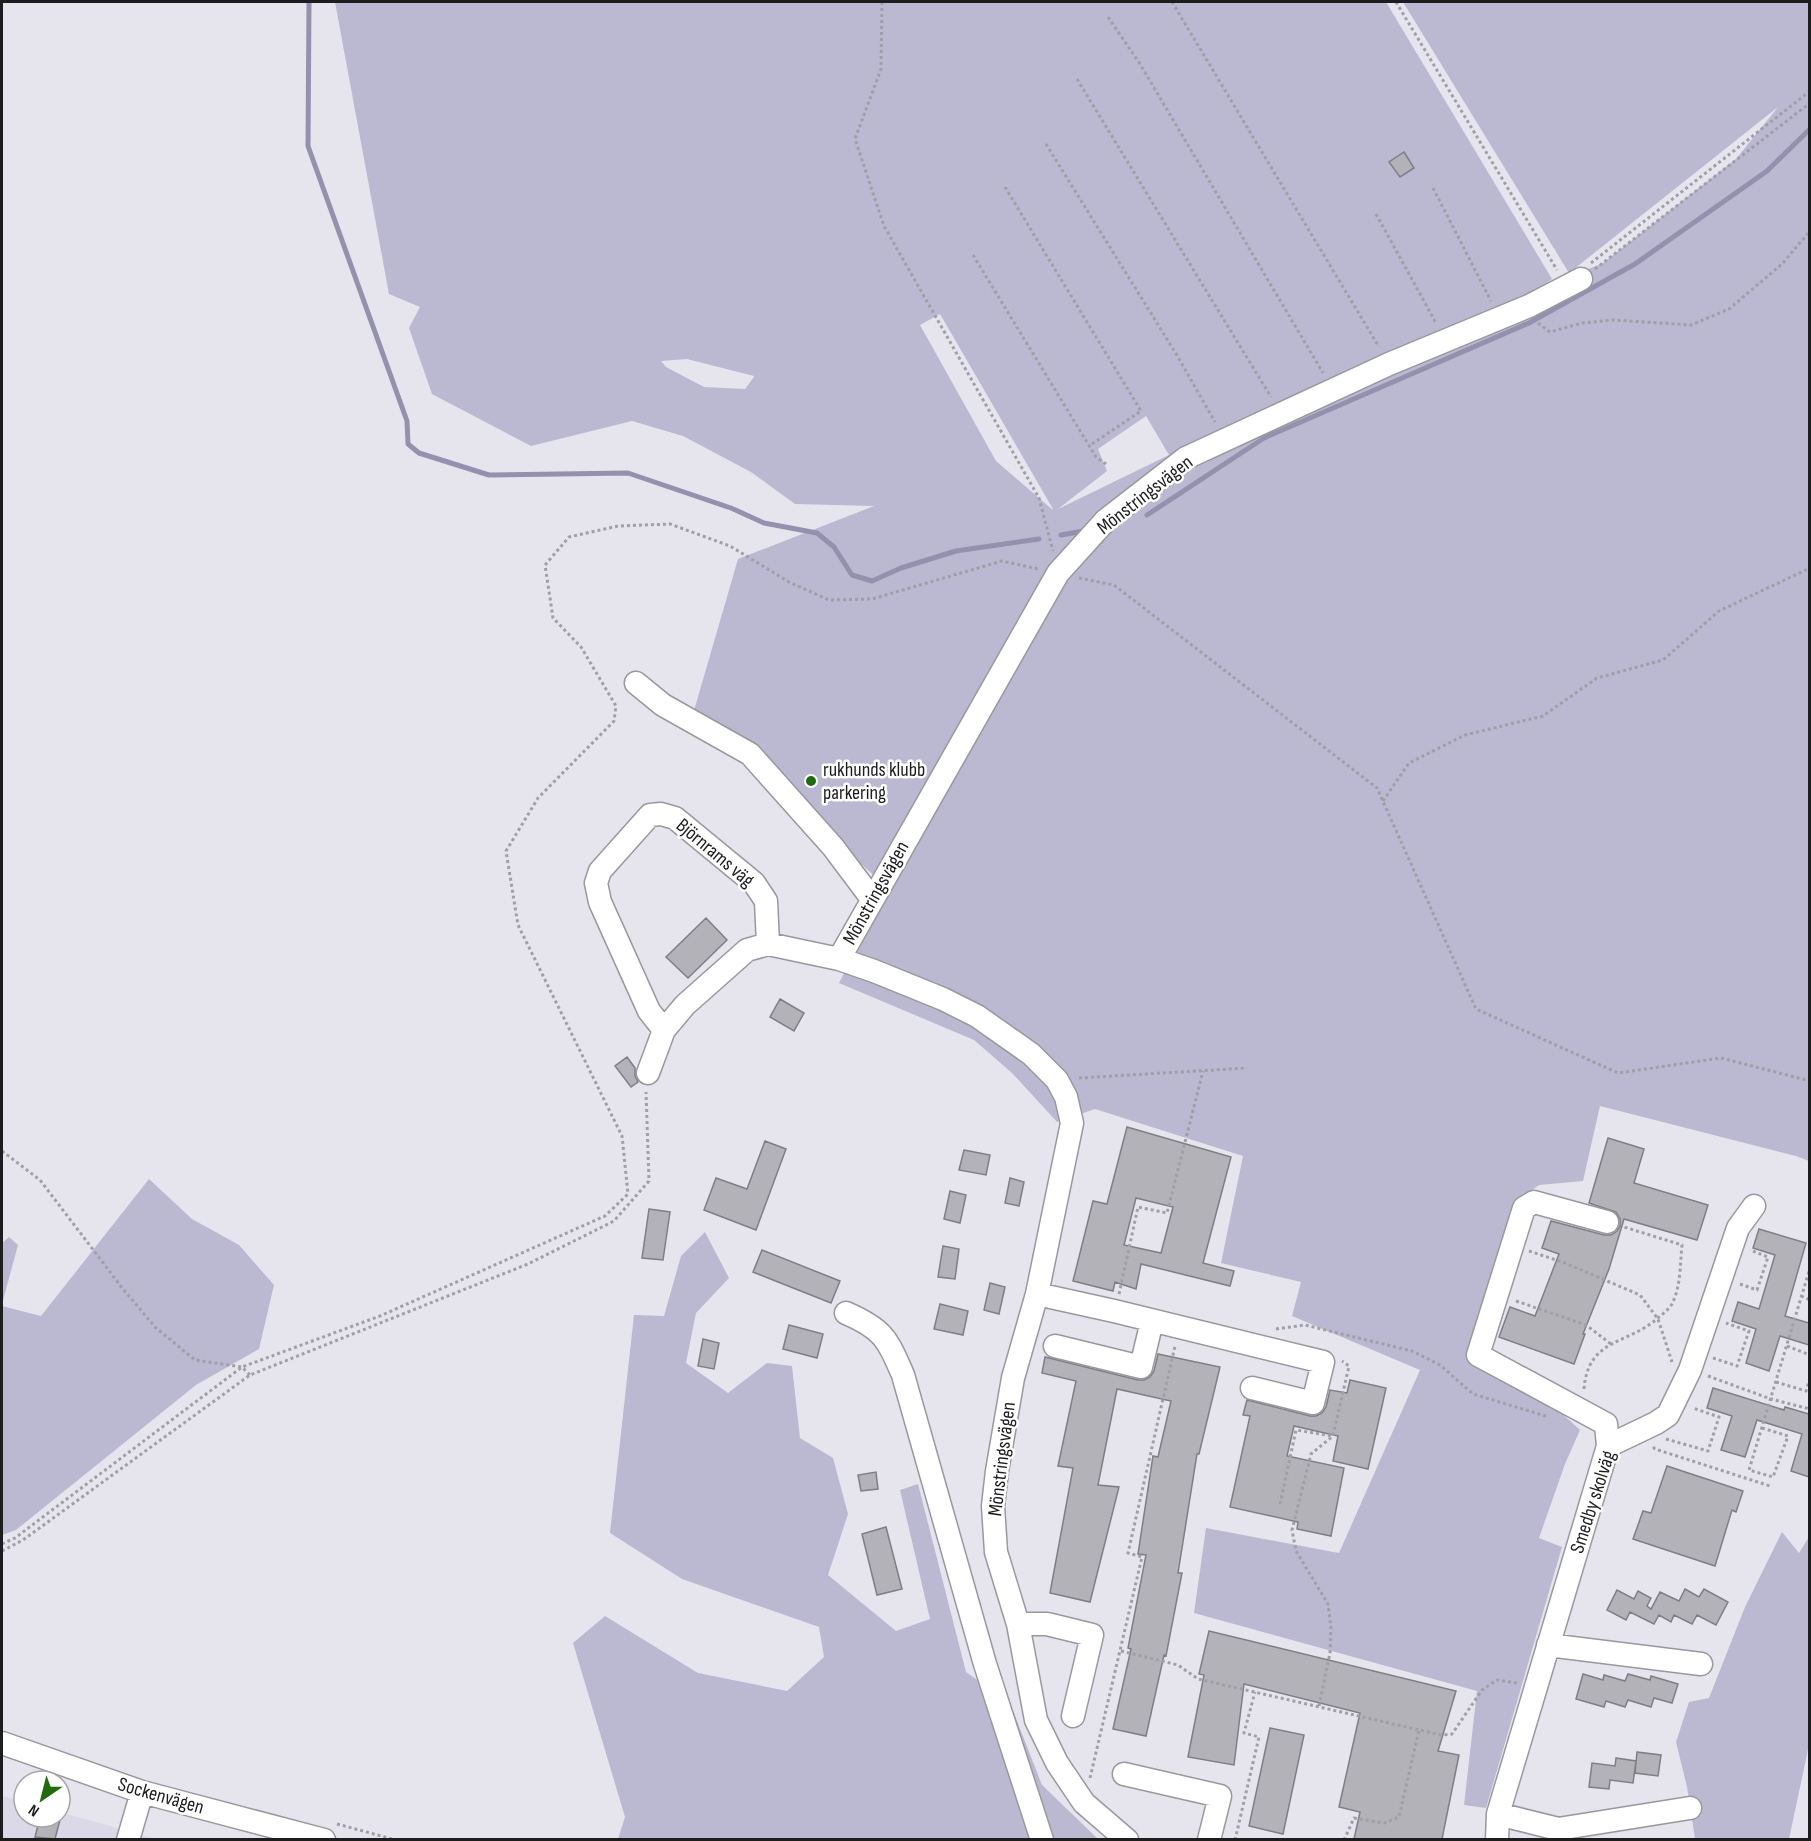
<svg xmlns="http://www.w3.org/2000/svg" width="1811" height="1841" font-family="'Sofia Sans Condensed',sans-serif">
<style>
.built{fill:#dbd9e8}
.green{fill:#bbb8d2;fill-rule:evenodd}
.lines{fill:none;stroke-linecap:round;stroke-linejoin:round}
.stream{stroke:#9491ae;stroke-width:5}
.building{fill:#b3b2b9;stroke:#7f7e85;stroke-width:1.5;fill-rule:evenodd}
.minor-casing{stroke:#98989f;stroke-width:25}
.path{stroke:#a09fa6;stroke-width:3;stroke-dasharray:3 3;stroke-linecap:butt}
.minor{stroke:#fff;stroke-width:22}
.poi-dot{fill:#206b0b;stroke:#fff;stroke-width:2}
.labels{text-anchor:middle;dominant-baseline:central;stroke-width:5;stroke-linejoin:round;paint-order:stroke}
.street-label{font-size:20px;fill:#1d1d20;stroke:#fff}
.poi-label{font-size:20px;fill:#1d1d20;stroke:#fff;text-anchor:start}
</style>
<rect width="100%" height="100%" fill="#e6e5ed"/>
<!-- built -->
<path class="built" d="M2,1796L24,1802V1817H60V1812L156,1839H2Z"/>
<!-- green -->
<path class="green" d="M335,2H1386L1552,279L1531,293L1603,263L1736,159L1778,107L1569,273L1403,2H1809V1161L1796,1156L1600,1106L1583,1181L1539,1185L1514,1203L1468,1350L1556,1408L1580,1430L1565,1464L1539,1538L1562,1547L1486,1808L1464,1805L1477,1691L1194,1613L1206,1528L1339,1553L1420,1370L1292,1316L1301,1282L1221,1263L1243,1156L1095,1109L1057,1122L1012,1073L974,1040L839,983L888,888L693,714L738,559L874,506L795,504L751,472L683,436L632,421L531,446L432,394L409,328L420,307L389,294ZM940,314L1053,509V510L996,461L920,325ZM687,359L754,376V377L745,389L704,387L666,367L661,361ZM1146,416L1169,455L1058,509L1107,471L1098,449Z
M149,1179L192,1219L239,1245L274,1285L259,1349L196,1385L16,1530L2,1535V1306L41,1316Z
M705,1232L729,1278L696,1313L686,1363L728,1393L767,1363L792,1366L800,1438L833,1458L848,1514L828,1575L896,1631L930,1619L900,1490L918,1484L966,1672L1010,1703L1042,1785L1098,1839H618L625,1817L573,1643L605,1616L698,1673L787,1691L824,1657L819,1627L682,1579L610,1533L634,1315L664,1316L681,1256Z
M9,1237L18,1245L2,1304V1243Z
M1782,1532L1799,1553L1809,1537V1745L1789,1839H1695L1687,1787L1676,1742L1689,1702L1709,1698L1745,1607Z"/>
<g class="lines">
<!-- stream -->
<path class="stream" d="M309,2L308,146L407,421L408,444L419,453L489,475L628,473L731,508L764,523L817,533L834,547L852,575L872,581L901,568L956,551L1039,539
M1147,515L1264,438L1529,323L1635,264L1767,171L1810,129
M1061,535L1084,531"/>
</g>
<!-- building -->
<path class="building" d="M1404,152L1414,168L1400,177L1389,162Z
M706,918L727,940L688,978L666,957Z
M780,999L804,1013L794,1031L770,1017Z
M627,1057L635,1068V1076L638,1082L631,1087L615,1066Z
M1127,1127L1231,1157L1203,1263L1234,1271L1230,1286L1141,1264L1136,1289L1115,1282L1113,1291L1073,1281L1093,1201L1107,1204ZM1136,1198L1173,1207L1161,1253L1124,1245Z
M1608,1138L1644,1149L1634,1183L1708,1205L1697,1240L1624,1219L1609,1269L1583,1334H1585L1574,1364L1499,1337L1510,1307L1535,1316L1559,1254L1542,1248L1551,1221L1604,1235H1611L1617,1231L1620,1226V1219L1616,1212L1589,1203Z
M765,1141L786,1149L756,1230L704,1210L716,1178L747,1189Z
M964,1150L990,1155L986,1175L959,1170Z
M1010,1178L1024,1182L1019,1206L1005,1203Z
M950,1191L966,1195L960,1223L944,1219Z
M649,1209L670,1212L663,1260L642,1258Z
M1759,1229L1806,1243L1785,1316L1809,1323V1345L1780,1336L1769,1371L1746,1363L1756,1329L1732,1321L1738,1302L1759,1309L1775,1255L1753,1248Z
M943,1246L959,1249L955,1279L938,1277Z
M762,1250L840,1281L831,1303L753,1272Z
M990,1283L1005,1287L999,1314L984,1310Z
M940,1304L968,1311L963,1335L934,1329Z
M789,1325L823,1334L817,1358L783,1349Z
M703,1339L719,1343L714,1369L698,1366Z
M1158,1354L1220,1367L1199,1454H1197L1178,1573H1182L1166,1656L1164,1655L1146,1736L1113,1729L1131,1649L1128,1648L1146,1555L1138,1554L1153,1456L1158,1457L1171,1401L1117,1389L1098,1485L1119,1487L1090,1602L1050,1593L1073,1468L1058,1466L1076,1381L1042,1373L1045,1357L1138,1380H1144L1150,1377L1154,1371Z
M1350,1380L1386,1388L1368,1469L1333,1461L1338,1436L1294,1426L1287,1456L1344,1468L1331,1536L1297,1529L1298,1522L1230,1507L1250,1416L1243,1415L1247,1400L1310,1416H1316L1322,1413L1326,1407L1330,1390L1347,1393Z
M1713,1388L1784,1410L1785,1407L1809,1414V1477L1791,1471L1802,1434L1757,1420L1745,1457L1721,1450L1732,1416L1707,1408Z
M1667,1466L1743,1491L1736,1512L1732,1510L1715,1566L1633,1539L1643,1511L1651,1513Z
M876,1472L878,1489L861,1491L858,1475Z
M886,1527L902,1589L877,1595L862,1534Z
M1685,1589L1699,1597L1704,1589L1728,1602L1716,1625L1697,1615L1692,1624L1674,1615L1671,1622L1659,1615L1654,1624L1630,1612L1626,1620L1607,1610L1617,1590L1634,1599L1638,1591L1651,1598L1647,1606L1651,1609L1660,1592L1679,1601Z
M1209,1631L1456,1691L1438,1751L1459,1755L1442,1839H1354L1360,1812L1339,1807L1360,1713L1244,1684L1234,1765L1188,1757L1204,1675L1199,1674Z
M1583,1674L1603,1680L1604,1675L1625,1681L1628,1674L1650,1680L1651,1676L1678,1684L1672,1703L1654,1698L1651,1707L1628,1700L1625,1707L1606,1701L1604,1707L1576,1699Z
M1270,1728L1304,1735L1283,1834L1249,1826Z
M1637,1752L1661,1755L1658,1776L1635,1773Z
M1616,1758L1636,1761L1633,1783L1610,1780L1609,1789L1589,1787L1592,1763L1615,1766Z
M40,1817L60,1820L55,1839L35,1837Z"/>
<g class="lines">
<!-- minor casing -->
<g class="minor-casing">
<path id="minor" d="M636,683L663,705L750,754L833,847L872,899
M839,959L1058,573L1106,520L1186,458L1389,364L1529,306L1581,279
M664,1030L649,1011L600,902L596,883L600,871L650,815L661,814L675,818L754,883L766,901L768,944
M648,1073L664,1030L685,1005L747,950L768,944L839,959L874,971L943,999L977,1016L1031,1054L1057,1080L1066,1097L1072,1123L1037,1294L1013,1378L997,1471L993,1506L996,1552L1018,1624L1036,1720L1057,1763L1084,1803L1127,1840
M1037,1294L1114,1311L1323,1362L1313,1403L1252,1388
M846,1313C883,1329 887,1338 903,1375L985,1664L1042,1840
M1055,1346L1141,1367L1152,1321
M1608,1446L1656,1423L1668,1415L1690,1370L1738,1228L1754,1206
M1018,1624H1047L1092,1635L1073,1716
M1548,1645L1701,1664
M2,1743L142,1792L324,1840
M1124,1774L1220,1796L1209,1840
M1498,1814L1558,1829L1690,1808
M128,1840L142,1792
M1497,1840L1498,1814L1608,1446L1606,1424L1478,1355L1524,1208L1534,1202L1607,1222"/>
</g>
<!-- path -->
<path class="path" d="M882,2L881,69L855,139L884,226L1039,498L1053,551
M1172,2L1379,347
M1396,2L1557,270
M1108,17L1140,64L1323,373
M1077,79L1271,397
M1046,144L1178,357L1215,422
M1005,187L1141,411L1089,446
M1433,188L1491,301
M1376,214L1436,323
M973,255L1096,457L1106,464
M1591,263L1810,91
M1595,269L1810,103
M1538,323L1550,332L1582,323L1614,320L1691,325L1729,309L1782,264L1810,231
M1079,578L1114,585L1377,788L1476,1009L1618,1073L1721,1058L1810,1081
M1383,801L1409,763L1465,735L1543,716L1597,678L1663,660L1719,611L1810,568
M1079,1078L1247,1068
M2,1151L40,1180L123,1289L155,1327L195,1360L242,1367L250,1375
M1529,1251L1565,1263L1640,1295L1658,1319L1672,1362
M1740,1284L1757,1290L1768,1257L1750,1250
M1119,1294L1138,1207L1167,1213L1203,1071
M1801,1296L1810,1300
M1516,1301L1586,1325L1611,1344
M1276,1329L1305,1325L1412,1351L1440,1365L1473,1394L1549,1417
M1787,1346L1810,1355
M1713,1358L1737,1366L1749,1331L1726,1323
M1708,1376L1771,1399L1810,1409
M1776,1382L1806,1391L1810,1378
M1584,1389C1588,1337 1629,1345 1659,1317C1664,1313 1669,1309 1672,1304C1681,1286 1680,1264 1682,1245L1624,1227
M1762,1428L1788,1436L1773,1477L1749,1470L1810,1268
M1666,1439L1708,1451L1719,1417L1693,1408
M1653,1447L1655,1449L1770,1486
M1280,1504L1296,1430L1332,1436
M2,1544L15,1538L242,1367L380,1316L605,1216L628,1194L622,1136L518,925L506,851L538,798L614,721L616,706L581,647L553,618L545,565L569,537L618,526L670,524L730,546L789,582L829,600L872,599L1002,561L1038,569
M2,1551L23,1540L250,1375L528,1264L614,1221L649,1181L646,1092
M1121,1651L1178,1665L1198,1679L1441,1735L1452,1734L1482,1690L1497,1680L1517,1683
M1319,1706L1330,1653L1331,1628L1328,1604L1296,1551L1292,1530L1311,1454L1333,1436L1349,1366L1342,1361
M1090,1778L1142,1557L1128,1553L1175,1346
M337,1824L396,1840
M1235,1840L1259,1737L1244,1733L1255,1692
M1344,1840L1354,1818L1384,1823L1399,1817L1419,1730"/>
<!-- minor -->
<use href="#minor" class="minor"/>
</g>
<!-- markers -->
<circle class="poi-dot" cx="811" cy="781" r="6"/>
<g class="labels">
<!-- street labels -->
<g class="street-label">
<text transform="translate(1145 495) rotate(-38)">Mönstringsvägen</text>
<text transform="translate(715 853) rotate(40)">Björnrams väg</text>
<text transform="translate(876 893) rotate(-61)">Mönstringsvägen</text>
<text transform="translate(1002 1459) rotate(-83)">Mönstringsvägen</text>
<text transform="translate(1593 1502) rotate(-72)">Smedby skolväg</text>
<text transform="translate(161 1796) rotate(16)">Sockenvägen</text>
</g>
<!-- poi labels -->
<g class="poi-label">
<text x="823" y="770">rukhunds klubb<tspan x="823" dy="23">parkering</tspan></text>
</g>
</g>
<!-- border -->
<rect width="1811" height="1841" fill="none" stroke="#1d1d20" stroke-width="6"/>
<!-- north arrow -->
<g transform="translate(42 1799) rotate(215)"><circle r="28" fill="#ffffff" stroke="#a5a5a6" stroke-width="1.5"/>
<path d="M0-4.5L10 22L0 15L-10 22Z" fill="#206b0b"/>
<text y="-9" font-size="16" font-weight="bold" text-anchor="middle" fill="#1d1d20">N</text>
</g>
</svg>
